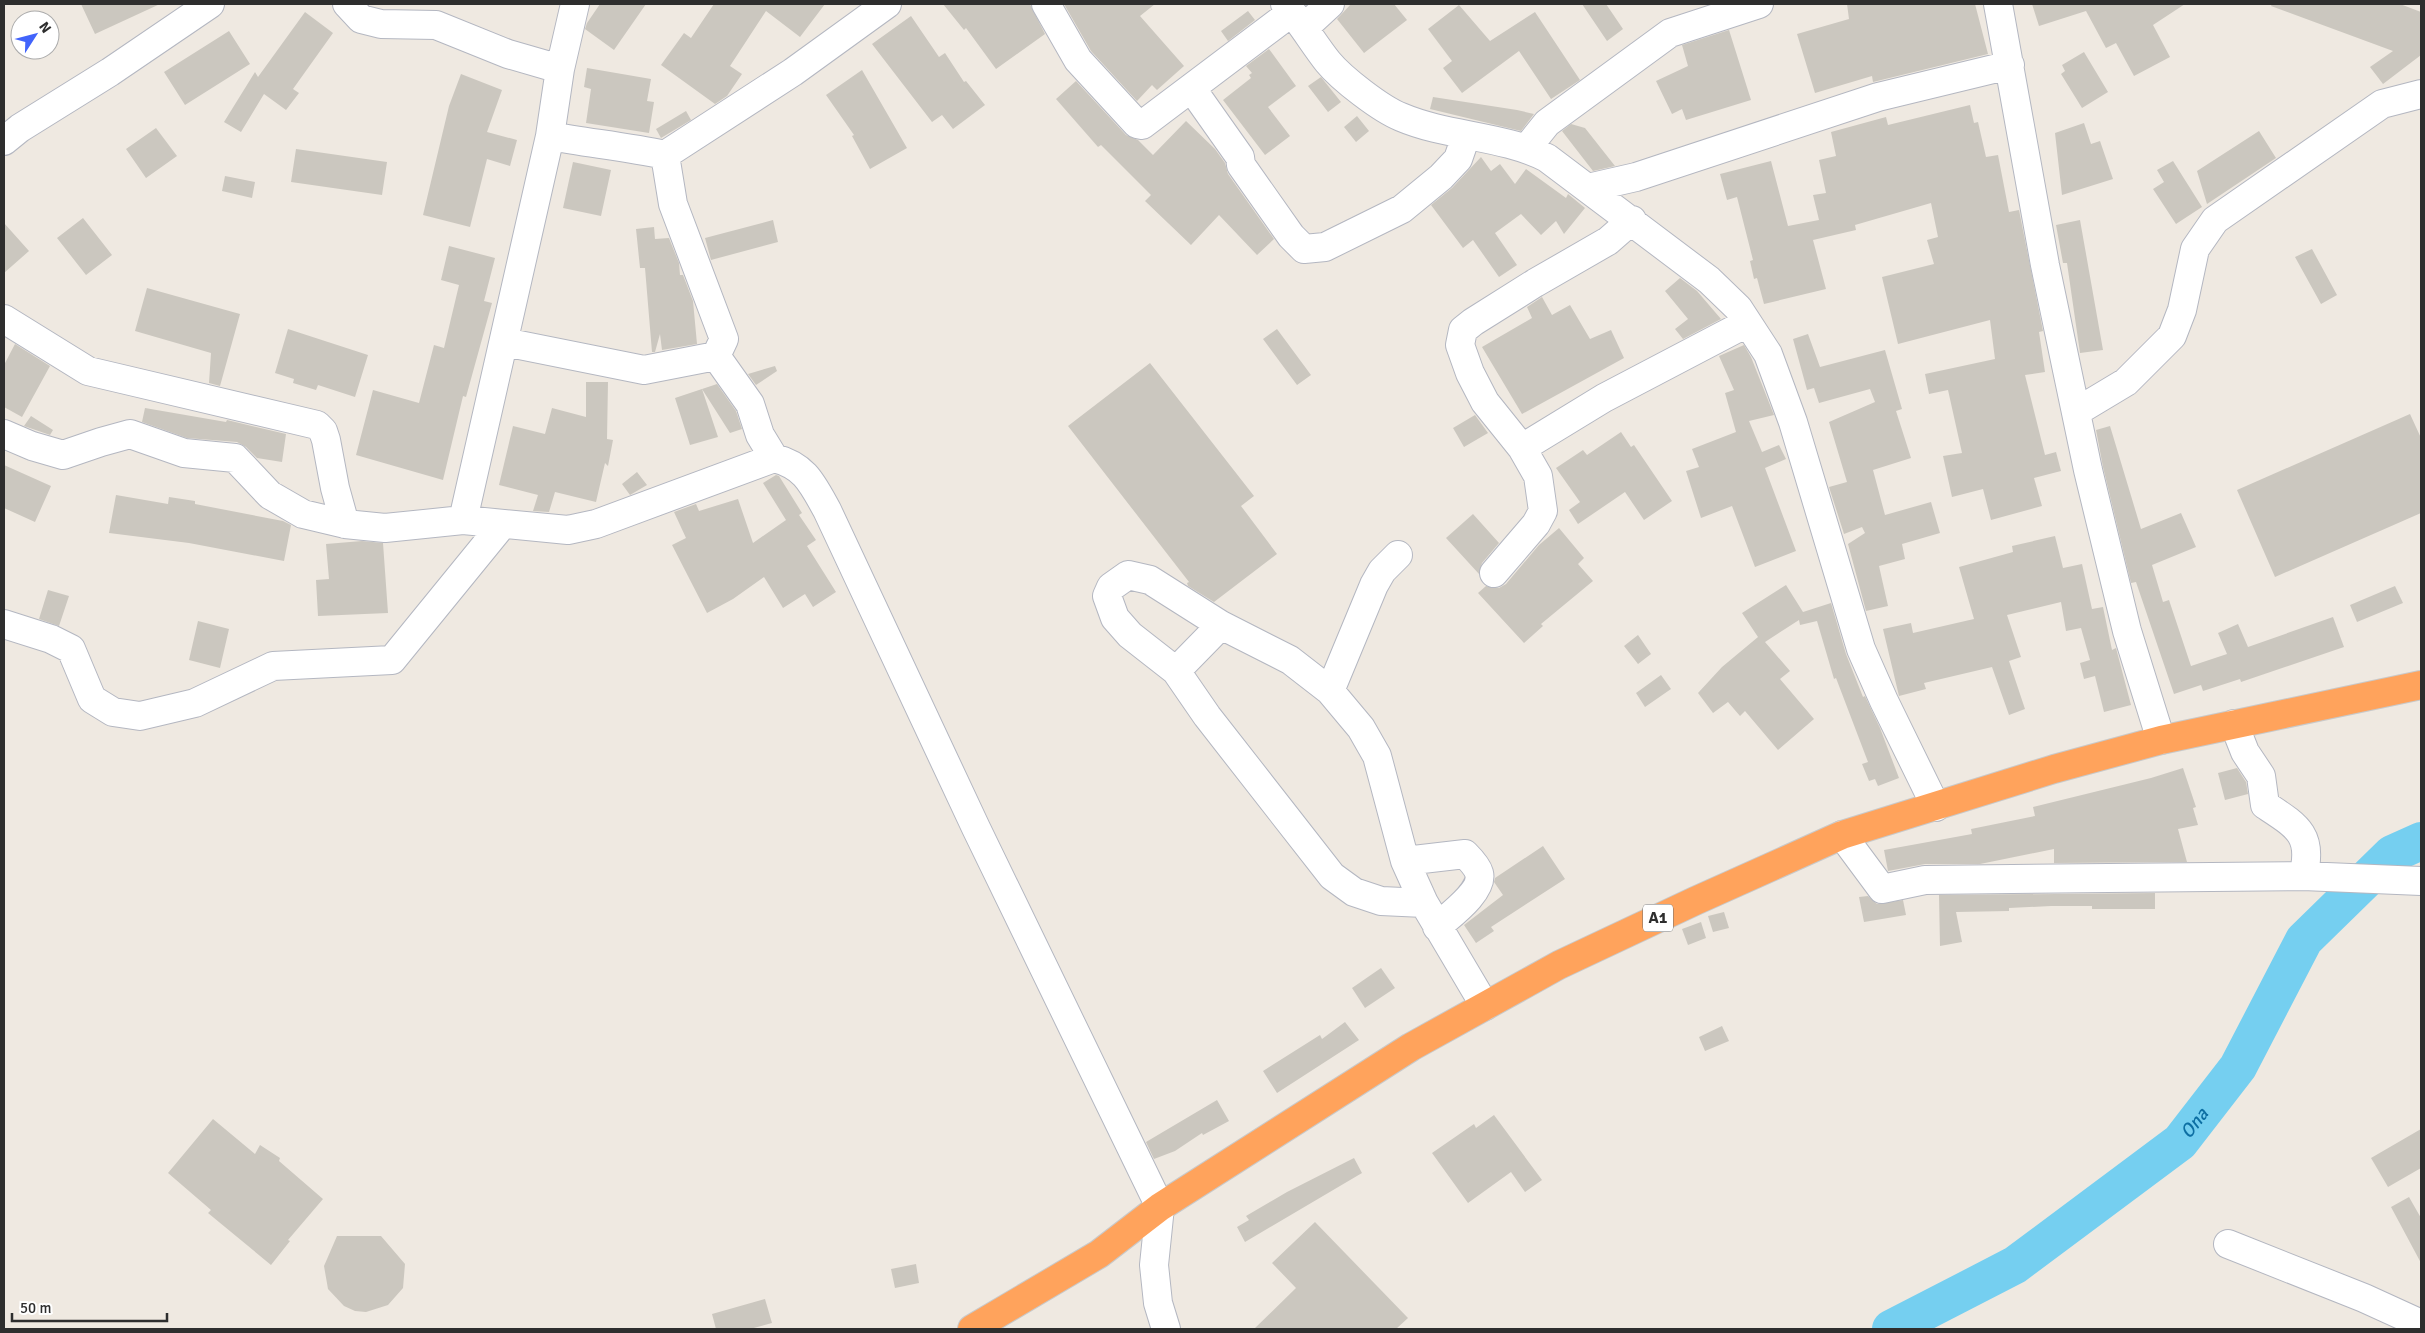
<svg xmlns="http://www.w3.org/2000/svg" width="2425" height="1333" font-family="Signika,sans-serif">
<style>
.lines{fill:none;stroke-linecap:round;stroke-linejoin:round}
.river{stroke:#75cff0;stroke-width:38}
.building{fill:#cbc7bf}
.minor-casing{stroke:#b4b7c1;stroke-width:30}
.highway-casing{stroke:#c9c9c9;stroke-width:30}
.minor{stroke:#fff;stroke-width:28}
.highway{stroke:#ffa35c;stroke-width:28}
.labels{text-anchor:middle;dominant-baseline:central;stroke-width:4.5;stroke-linejoin:round;paint-order:stroke}
.shield{fill:#fff;stroke:#6d6d6d;stroke-width:1}
.shield-label{font-size:16px;font-weight:bold;fill:#2e2e2e}
.water-label{font-size:19px;font-style:italic;fill:#0d6fa3;stroke:#fff}
</style>
<rect width="100%" height="100%" fill="#efe9e1"/>
<g class="lines">
<!-- river -->
<path class="river" id="s1" d="M1891,1329L2015,1265L2180,1142L2238,1067L2304,940L2392,854L2421,841"/>
</g>
<!-- building -->
<path class="building" d="M81,4H160L95,34Z
M600,4H646L614,50L585,29L587,23Z
M714,4H825L800,37L766,11L730,66L742,74L727,96L715,104L661,65L684,33L691,38Z
M943,4H1030L1045,34L996,69L966,28L964,30Z
M1064,4H1155L1140,16L1184,66L1157,90L1152,85L1137,101L1091,51Z
M1351,4H1394L1407,20L1364,53L1337,19Z
M1582,4H1606L1623,29L1607,41Z
M1847,4H1975L1988,54L1873,82L1872,76L1815,93L1797,34L1849,19Z
M2032,4H2185L2153,25L2170,57L2134,76L2116,43L2106,48L2086,11L2039,26Z
M2272,4H2400L2421,12V55L2383,84L2370,67L2393,51L2271,6Z
M1459,5L1490,41L1535,12L1580,80L1551,99L1519,51L1462,93L1443,68L1452,61L1428,29Z
M1248,11L1255,20L1228,41L1221,31Z
M305,12L333,33L293,89L299,93L286,110L264,94L241,132L224,122L255,72L258,77Z
M911,16L939,57L945,53L964,82L966,81L985,105L953,129L942,115L932,122L872,44Z
M1729,30L1751,100L1686,120L1682,109L1672,114L1656,81L1688,66L1682,45Z
M229,31L250,64L185,105L164,72Z
M1269,49L1296,86L1268,107L1290,136L1265,155L1223,100L1251,78L1249,75L1252,73L1246,66Z
M2084,52L2108,92L2082,108L2061,74L2065,71L2062,65Z
M587,68L651,79L647,101L654,102L649,133L586,123L591,89L584,87Z
M862,70L907,148L870,169L852,136L854,135L826,95Z
M461,74L502,90L487,132L517,140L510,166L487,159L470,227L423,215L449,106Z
M1321,77L1341,102L1328,112L1308,86Z
M1076,81L1126,135L1138,140L1153,155L1186,121L1215,149L1225,163L1228,174L1274,239L1257,255L1219,215L1191,245L1145,201L1151,195L1101,145L1098,147L1056,99Z
M1433,97L1517,110L1534,114L1521,131L1430,109Z
M1970,105L1974,123L1978,122L1986,157L1998,155L2009,212L2019,210L2043,331L2039,332L2045,372L2025,375L2045,455L2056,452L2061,471L2034,478L2042,506L1991,520L1983,489L1952,497L1943,456L1962,453L1948,390L1929,394L1925,374L1995,359L1990,320L1898,344L1882,277L1934,264L1927,240L1938,237L1931,203L1855,225L1856,230L1813,240L1826,289L1764,304L1757,278L1754,279L1750,261L1753,260L1737,197L1727,200L1720,174L1771,161L1788,226L1819,220L1813,195L1826,193L1819,160L1836,156L1831,132L1886,117L1888,125Z
M686,111L691,120L661,138L656,129Z
M1357,116L1369,131L1356,142L1344,127Z
M2084,123L2091,144L2100,141L2113,179L2062,195L2055,133Z
M1571,124L1585,128L1615,166L1593,171L1562,131Z
M156,128L177,156L146,178L126,149Z
M2259,131L2276,158L2207,204L2197,171Z
M296,149L387,162L382,195L291,182Z
M1481,157L1491,171L1500,164L1515,184L1526,169L1566,198L1568,194L1585,208L1564,234L1556,221L1541,235L1521,214L1495,233L1517,265L1499,277L1473,240L1463,248L1431,205L1452,188Z
M2173,161L2202,207L2176,224L2153,189L2164,182L2157,170Z
M573,162L611,170L601,216L563,208Z
M225,176L255,182L252,198L222,191Z
M83,218L112,255L86,275L57,238Z
M773,220L778,242L711,260L705,238Z
M2080,220L2103,350L2080,353L2067,263H2063L2056,225Z
M4,223L29,251L4,273Z
M654,227L655,239L669,238L679,263L680,275H683L693,301L697,344L662,350L660,334L655,352H652L645,268H640L636,229Z
M449,246L495,258L484,301L492,303L466,397L463,396L443,480L356,455L373,390L419,403L434,345L444,348L459,285L441,280Z
M2312,249L2337,295L2321,304L2295,257Z
M1680,278L1697,291L1721,319L1683,339L1675,329L1688,319L1665,291Z
M147,288L240,314L220,386L209,383L211,353L135,331Z
M1542,297L1552,315L1570,305L1590,339L1611,330L1624,358L1522,414L1482,347L1532,318L1527,307Z
M288,329L368,355L355,397L318,385L316,390L293,383L294,379L275,373Z
M1277,329L1311,375L1297,385L1263,339Z
M1808,334L1820,367L1885,350L1902,409L1896,411L1911,458L1873,470L1885,515L1931,502L1940,533L1902,544L1905,559L1879,566L1888,606L1866,611L1848,544L1865,533L1862,527L1844,534L1829,487L1847,482L1829,422L1875,402L1870,389L1819,403L1814,388L1807,390L1793,339Z
M15,344L50,366L22,417L4,407V365Z
M1744,345L1751,357L1774,415L1749,421L1762,452L1779,445L1786,459L1765,468L1796,551L1755,567L1732,506L1701,518L1686,471L1699,467L1692,449L1736,432L1725,393L1734,390L1719,356Z
M1150,363L1254,496L1241,506L1277,554L1214,602L1188,586L1187,583L1189,582L1068,426Z
M775,366L777,371L756,385L748,374Z
M586,382H608L607,439L613,440L608,466L605,463L596,502L555,492L549,512L533,511L538,495L499,485L513,426L545,434L552,408L586,417Z
M717,384L736,411L742,429L730,433L702,389Z
M702,389L718,437L690,445L675,398Z
M145,408L226,422L227,420L286,434L282,462L257,458L246,447L237,442L187,438L142,422Z
M2410,414L2421,438V513L2275,577L2237,490Z
M1475,415L1488,433L1464,447L1453,428Z
M31,416L53,430L50,435L24,426Z
M2110,426L2141,529L2181,513L2196,547L2152,565L2163,602L2169,600L2191,666L2227,654L2218,633L2238,624L2248,647L2333,617L2344,647L2241,682L2240,679L2203,691L2201,685L2174,694L2136,582L2131,583L2103,467L2096,430Z
M1621,432L1631,447L1634,445L1672,501L1644,520L1625,492L1578,524L1569,510L1580,502L1556,468L1583,450L1587,455Z
M4,465L51,486L35,522L4,508Z
M637,472L647,485L630,495L622,484Z
M776,475L779,476L802,513L799,515L816,540L807,546L836,592L813,607L805,594L783,608L764,577L733,599L707,613L672,545L686,538L674,512L696,504L699,511L738,499L753,543L786,520L763,483Z
M116,495L168,504L169,497L195,501V504L283,521L291,525L284,561L189,543L109,533Z
M1473,514L1499,543L1482,563L1479,574L1446,538Z
M1559,528L1584,558L1578,564L1593,581L1541,624L1543,626L1524,643L1478,593L1486,586L1499,588L1506,584L1539,545Z
M2055,536L2063,568L2082,564L2092,609L2103,607L2112,650L2116,648L2131,705L2104,712L2095,676L2084,679L2080,663L2090,660L2081,628L2066,631L2061,602L2007,615L2021,657L2009,661L2025,709L2009,715L1992,667L1924,683L1926,689L1899,696L1883,629L1911,623L1913,633L1974,619L1959,567L2013,552L2012,546Z
M362,541L383,543L388,613L318,616L316,580L329,579L326,544Z
M1786,585L1803,612L1831,603L1846,654L1863,697L1865,696L1880,728L1899,778L1878,786L1875,779L1869,781L1862,764L1868,762L1836,678L1834,679L1817,621L1800,625L1799,620L1765,642L1790,671L1780,679L1814,719L1778,750L1745,711L1740,716L1728,702L1713,713L1698,693L1722,667L1758,637L1742,613Z
M2395,586L2403,603L2357,622L2350,605Z
M48,590L69,596L59,626L39,619Z
M198,621L229,629L220,668L189,660Z
M1638,635L1651,654L1638,664L1624,646Z
M1661,675L1671,689L1645,707L1636,693Z
M2183,768L2196,807L2193,808L2198,825L2178,829L2187,862L2054,863V849L1980,864H1925L1888,871L1884,850L1972,834L1971,829L2035,816L2033,807L2151,778Z
M2237,768L2246,782L2248,794L2225,800L2218,773Z
M1543,846L1565,879L1491,927L1494,931L1476,943L1464,925L1503,895L1494,882L1495,878Z
M2155,893V909H2092V906H2051L2009,908V911L1956,912L1962,942L1940,946L1939,895Z
M1868,896L1877,904L1903,900L1906,915L1864,922L1859,897Z
M1724,912L1729,928L1713,932L1708,916Z
M1701,922L1706,938L1688,945L1682,929Z
M1381,968L1395,988L1365,1008L1352,988Z
M1345,1022L1359,1040L1277,1093L1263,1071L1320,1035L1322,1039Z
M1722,1026L1729,1041L1705,1051L1699,1037Z
M1217,1100L1229,1121L1203,1135L1202,1133L1175,1151L1154,1159L1146,1142Z
M1494,1115L1542,1180L1525,1192L1511,1172L1468,1203L1432,1153L1474,1124L1476,1128Z
M213,1119L255,1154L260,1145L280,1158L279,1161L323,1199L288,1240L290,1241L271,1265L208,1213L211,1210L168,1173Z
M2421,1129V1168L2388,1187L2371,1158Z
M1354,1158L1362,1173L1245,1242L1237,1227L1249,1220L1246,1216L1287,1192Z
M2409,1197L2421,1218V1263L2391,1207Z
M1315,1222L1408,1318L1396,1329H1254L1296,1288L1272,1263Z
M337,1236H381L405,1264L403,1288L388,1305L366,1312L355,1311L344,1306L328,1289L324,1266Z
M916,1264L919,1283L895,1288L891,1269Z
M765,1299L772,1323L750,1329H716L712,1314Z"/>
<g class="lines">
<!-- minor casing -->
<g class="minor-casing">
<path id="minor" d="M347,4L361,19L381,24L436,25L508,54L560,69
M1046,4L1078,60L1137,124L1142,125L1292,12
M1285,4C1301,22 1313,43 1328,62C1342,79 1381,109 1401,117C1448,137 1502,135 1547,158L1709,280L1738,308L1768,354L1793,422L1861,649L1884,701L1936,807
M1998,4L2045,265L2088,470L2127,631L2161,740
M1304,28L1330,4
M1192,89L1240,157L1241,165L1291,236L1304,249L1325,247L1402,209L1441,177L1458,159L1466,136
M550,136C588,143 627,147 665,155L793,72L887,4
M4,141L20,128L110,72L210,4
M1527,148L1547,123L1670,33L1759,4
M1588,188L1636,177L1878,97L2010,65
M4,319L88,371L317,425L323,431L326,440L335,488L345,524
M504,342L644,370L716,356L724,339L673,204L665,155
M716,356L750,404L760,435L774,458
M2076,412L2126,382L2172,336L2182,310L2195,249L2215,220L2382,104L2421,94
M4,434L32,446L63,455L101,442L130,434L184,453L235,458L270,495L303,514L345,524L385,528L463,520L568,530L596,524L774,458C805,466 812,483 827,510L976,828L1160,1207L1154,1265L1158,1303L1166,1329
M1522,448L1604,398L1747,323
M463,520L550,136L560,69L575,4
M1494,573L1536,524L1543,511L1538,476L1522,448L1485,402L1470,373L1460,345L1463,330L1473,322L1535,283L1608,241L1632,220
M4,624L51,639L71,649L92,699L113,712L140,716L195,703L273,666L392,660L502,525
M1176,671L1221,625
M1330,691L1374,585L1382,571L1398,555
M2234,724L2245,752L2261,776L2265,805C2297,826 2314,835 2303,876
M1842,835L1882,889L1925,880L2303,876L2421,881
M1405,861L1465,854C1470,859 1477,866 1479,873C1484,891 1449,916 1437,927
M1424,903L1381,901L1354,892L1332,876L1207,716L1176,671L1130,635L1115,618L1107,596L1111,587L1128,575L1150,580L1221,625L1290,660L1330,691L1361,728L1377,756L1405,861L1424,903L1485,1006
M2228,1244L2364,1298L2421,1324"/>
</g>
<!-- highway casing -->
<g class="highway-casing">
<path id="highway" d="M972,1329L1099,1254L1160,1207L1411,1047L1559,965L1695,901L1842,835L2054,769L2161,740L2421,685"/>
</g>
<!-- minor -->
<use href="#minor" class="minor"/>
<!-- highway -->
<use href="#highway" class="highway"/>
</g>
<g class="labels">
<!-- shield labels -->
<rect class="shield" x="1643" y="904.5" width="30" height="27" rx="4"/>
<g class="shield-label">
<text x="1658" y="918">A1</text>
</g>
<!-- water labels -->
<g class="water-label">
<text stroke="none"><textPath href="#s1" startOffset="369">Ona</textPath></text>
</g>
</g>
<!-- border -->
<rect width="2425" height="1333" fill="none" stroke="#2e2e2e" stroke-width="10"/>
<!-- north arrow -->
<g transform="translate(35 35) rotate(54)"><circle r="24" fill="#ffffff" stroke="#ababab"/>
<path d="M0-4L9 19L0 12L-9 19Z" fill="#4264fb"/>
<text y="-8" font-size="14" font-weight="bold" text-anchor="middle" fill="#2e2e2e">N</text>
</g>
<!-- scale -->
<path d="M12 1313v8h155v-8" fill="none" stroke="#2e2e2e" stroke-width="2.5"/>
<text x="20" y="1313" font-size="15" fill="#2e2e2e" stroke="#ffffff" stroke-width="4" paint-order="stroke">50 m</text>
</svg>
